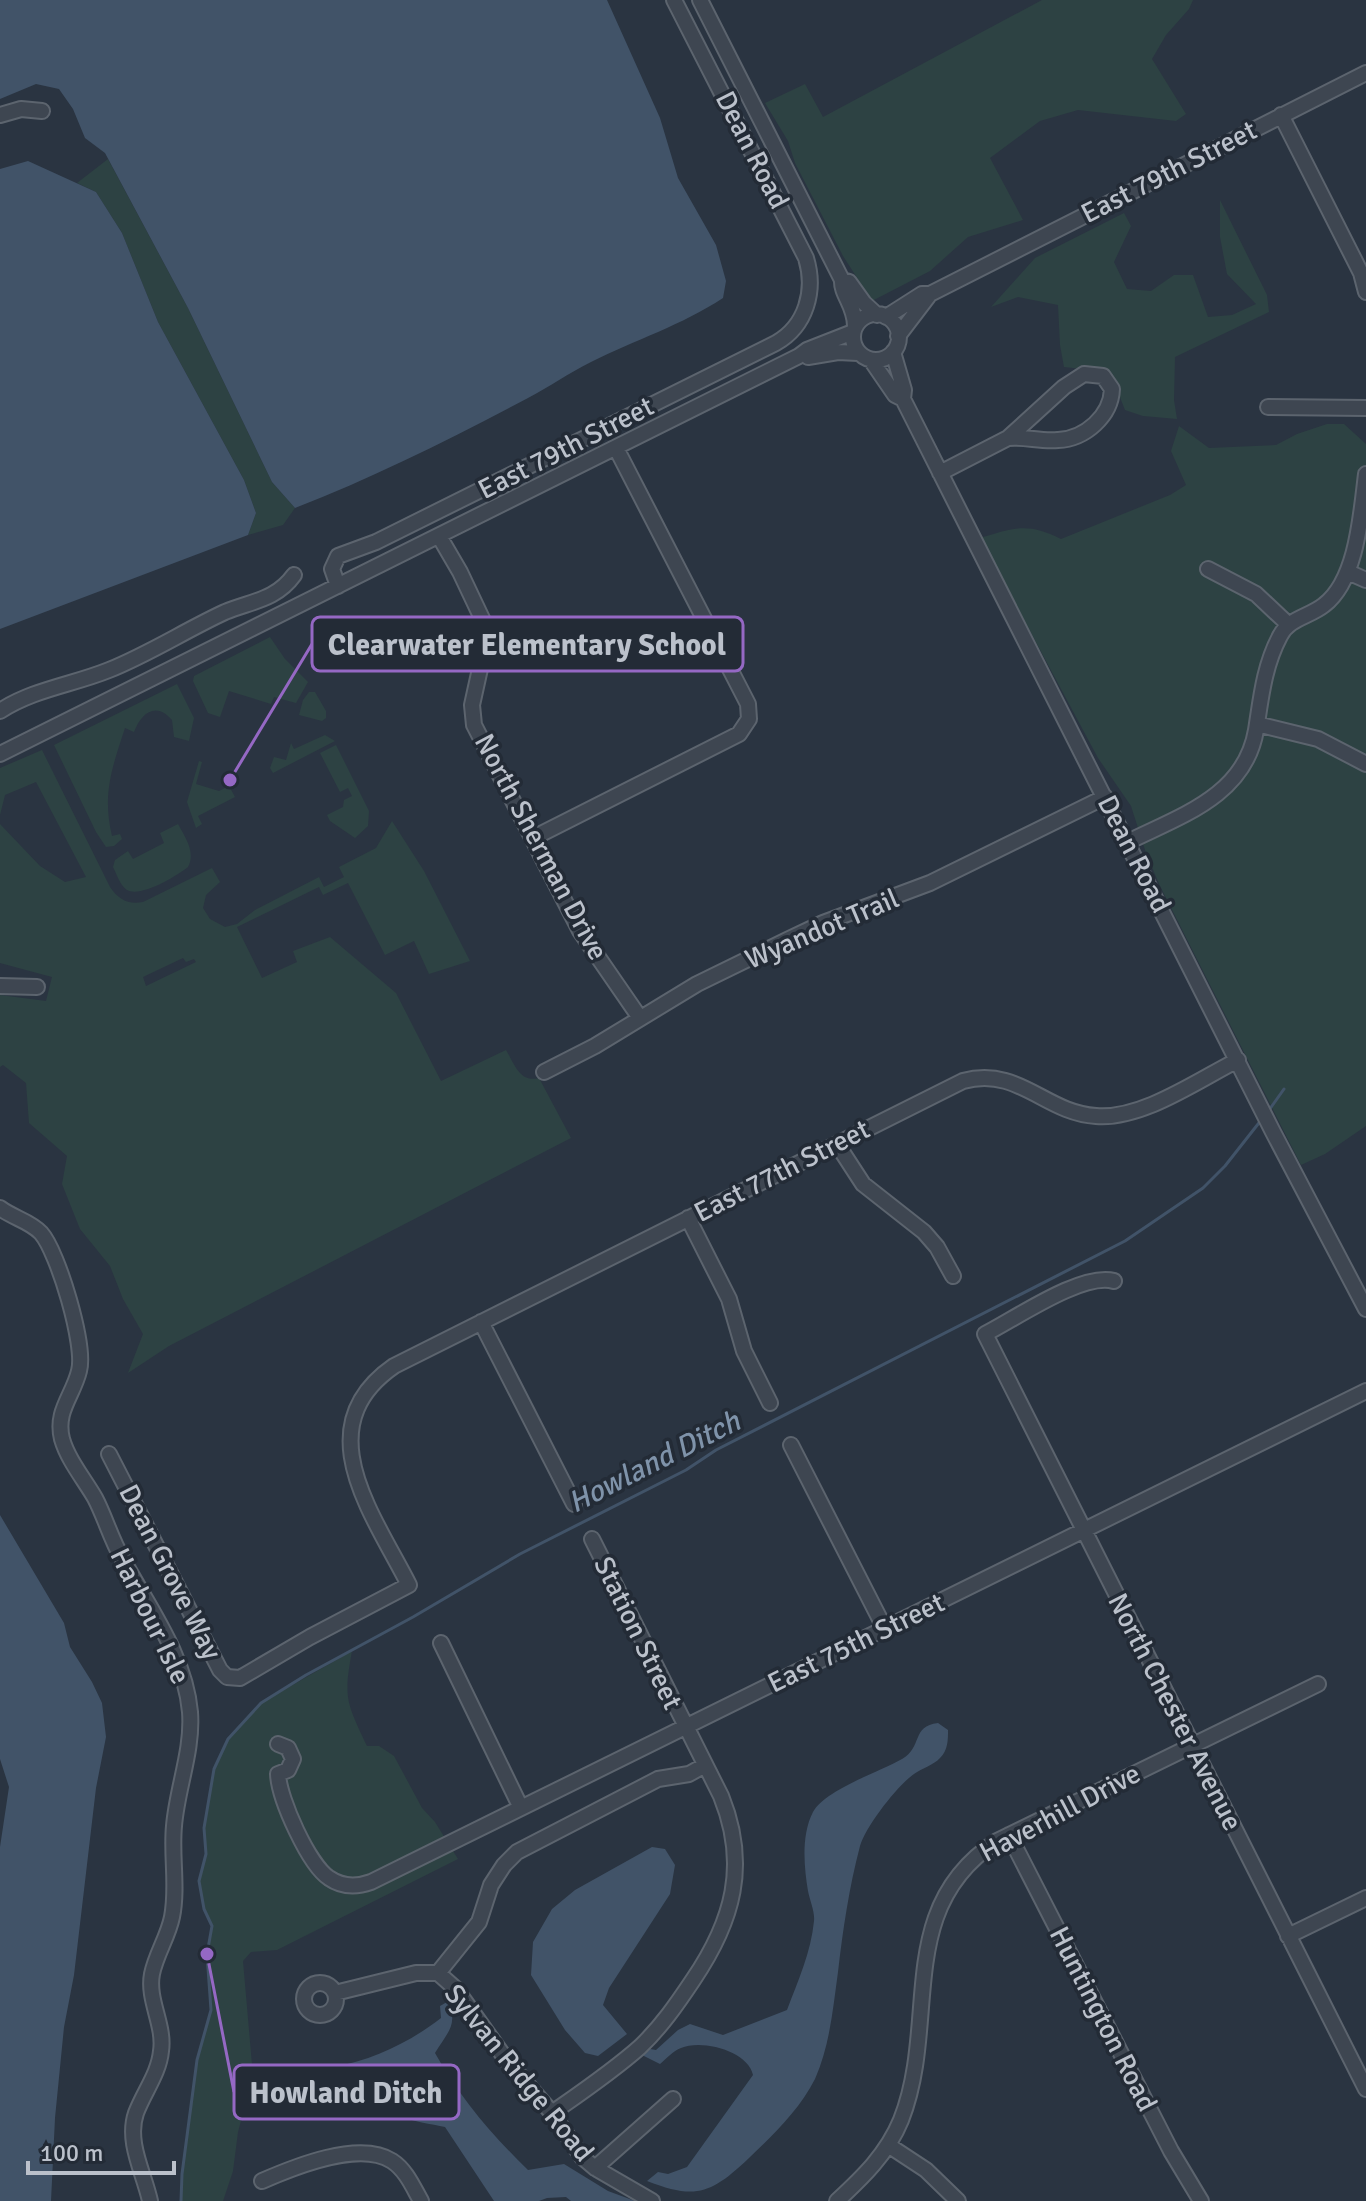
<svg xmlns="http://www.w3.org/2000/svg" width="1366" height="2201" font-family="Signika,sans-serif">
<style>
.green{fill:#2d4243;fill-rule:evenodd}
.water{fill:#415368}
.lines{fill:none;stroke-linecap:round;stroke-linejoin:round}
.stream{stroke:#415368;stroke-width:3}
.minor-casing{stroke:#5c646e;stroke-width:18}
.minor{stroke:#3e4651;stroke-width:14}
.labels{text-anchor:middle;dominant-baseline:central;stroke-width:7;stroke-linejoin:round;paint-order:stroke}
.street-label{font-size:28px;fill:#bbc1cb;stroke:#232b36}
.water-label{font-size:30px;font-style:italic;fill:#7f93aa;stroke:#232b36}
.leader{fill:none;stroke:#9568c4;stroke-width:3}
.callout-dot{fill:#9568c4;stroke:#232b36;stroke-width:3}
.callout{fill:#232b36;stroke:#9568c4;stroke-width:3}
.callout-label{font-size:30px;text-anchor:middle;font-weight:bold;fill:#bbc1cb}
</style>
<rect width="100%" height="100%" fill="#2a3441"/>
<!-- green -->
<path class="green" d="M1042,0H1193L1189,9L1166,35L1152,59L1186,114L1176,121L1078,110L1040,121L990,158L1023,220L968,237L930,271L872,301L843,256L795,163L788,141L765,103L805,84L823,117Z
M108,159L188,308L272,482L295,508L283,525L248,535L256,513L244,480L158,322L122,233L96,192L77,183Z
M1220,200L1267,295L1269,312L1175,357L1174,400L1177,419L1143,416L1125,410L1110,372L1064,367L1060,345L1058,305L1018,297L991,307L1035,258L1124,213L1131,226L1114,262L1127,289L1151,291L1174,275H1193L1208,317L1232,315L1256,304L1227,274L1220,237Z
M1327,424H1344L1366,444V1126L1325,1154L1301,1165L1160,886L1146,853L1131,806L1098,758L980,538C1014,528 1027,522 1061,539L1170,495L1186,485L1171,451L1179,426L1209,448L1276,445L1297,434Z
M270,637L285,659L308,682L296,703L274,697L271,704L229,691L220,717L208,713L193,681L194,676Z
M177,684L194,718L189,741L174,737L172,720C156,701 141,713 134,732L125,728C112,768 102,794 112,836L120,834L122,839L114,846L106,847L96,832L54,745Z
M309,692H315L326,711V718L322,721L299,715L303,700Z
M325,735L335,741L273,773L270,768L274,757L286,760L291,743L294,749Z
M336,745L369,811L368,826L355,838L330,821L327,815L343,807L344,800L352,796L348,788L340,792L320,753Z
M42,750L110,887C118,899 128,905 143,902L212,868L220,882L206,895L203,908L210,919L225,927L237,924L255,910L319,877L324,887L344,877L339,867L376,848L392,821L424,871L470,961L429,974L414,941L385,955L348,883L323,895L319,887L237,927L262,978L297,962L293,951L330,937L396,993L441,1081L506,1050C515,1065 520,1083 539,1078L571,1138L169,1346L128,1373L143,1334L123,1299L110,1266L80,1229L62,1184L67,1156L29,1123L26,1083L3,1065L0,1067V995L46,1001L52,977L0,963V824L40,866L65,882L86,877L36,782L5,795L0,815V768ZM183,958L186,962L194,959L196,962L146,986L143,977Z
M199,761L202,762L196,784L219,791L229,786L235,797L198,816L202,824L196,828L187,802Z
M178,824C185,837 196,852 188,867C177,876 140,898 127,890C120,885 117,875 113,867L115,860L128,851L133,859L164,843L160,833Z
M352,1651C343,1699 347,1703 367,1746H379L394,1756L422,1808L435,1822L458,1859L277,1950L251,1952L243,1961L253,2076L238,2132L233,2171L223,2201H181L182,2174L197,2060L211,2010L207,1954L212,1926L204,1909L199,1881L206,1855L204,1828L214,1769L228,1739L261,1703Z"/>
<!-- water -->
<path class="water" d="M0,0H607L660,118L678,178L716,245L726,281L723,298C682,325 635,340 591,362C569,373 549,387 528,398C452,438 375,477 295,508L272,482L188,308L105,153L85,138L73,109L59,89L36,84L0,99Z
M28,161L96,192L122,233L158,322L244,480L256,513L248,535L0,629V169Z
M0,1515L64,1623L70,1647L92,1682L102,1703L106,1737L96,1788L74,1975L64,2027L55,2118L51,2201H0V1847L9,1787L0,1759Z
M938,1723L948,1730C948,1740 948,1750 940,1758C934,1765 922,1768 914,1774C897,1786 866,1826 860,1846C849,1888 843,1929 838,1972C833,2008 830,2045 815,2079C800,2109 773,2135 749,2158C711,2194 696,2200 647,2181L658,2172L668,2174L687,2167L753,2075C748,2051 702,2039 681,2048C673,2051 666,2059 660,2064L642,2055L650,2049L656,2050L678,2030L690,2024L723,2035L787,2010C798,1981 811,1952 814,1921C815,1912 810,1901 808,1891C804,1867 801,1835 813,1812C825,1790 879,1772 902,1759C923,1747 911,1726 938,1723Z
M652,1847L665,1849L675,1865L670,1894L609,1988L603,2005L627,2034L598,2056L585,2053L565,2030L531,1975L533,1942L552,1909L575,1890Z
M447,2002C460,2024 446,2034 435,2053C460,2098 492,2135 528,2170L564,2164L608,2191L635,2201H571L566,2197L547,2198L539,2201H494L445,2127C432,2124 411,2122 400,2115C382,2103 386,2094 360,2094L263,2117C256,2103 261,2087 273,2078C288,2066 315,2070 334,2067C373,2060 410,2042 441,2018L440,2006Z"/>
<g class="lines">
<!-- stream -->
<path class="stream" d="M1267,1113L1284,1089
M181,2201L182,2174L197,2060L211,2010L207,1954L212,1926L204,1909L199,1881L206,1854L204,1828L214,1769L228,1739L261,1703L306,1675L413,1617L520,1554L686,1470L716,1450L1125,1241L1203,1188L1225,1166L1262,1119"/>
<!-- minor casing -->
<g class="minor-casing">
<path id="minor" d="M700,0L842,280C841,295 855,305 855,326
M0,115L21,109L42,111
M1281,115L1361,273L1366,292
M842,280L849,282L864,303L877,315
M853 337a23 23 0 1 1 46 0a23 23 0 1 1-46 0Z
M886,317L922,294H930L1366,73
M898,336L930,294
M893,352L904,390L903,399
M808,357L838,352L858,353
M871,360L895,395L903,399L1273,1132L1366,1309
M1084,374L1103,376L1112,389C1111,416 1085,439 1058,440C1041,442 1025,436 1008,438L1064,387Z
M1268,407L1366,408
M940,473L1008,438
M439,536L460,572L486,627L487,637L472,705L474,725L580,931L640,1018
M1208,569L1256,594L1289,625
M1348,572L1366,580
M338,586L332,569L338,556L376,542L776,343C806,326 816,291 806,258L674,0
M0,711C34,689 72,685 109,670C149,654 186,630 225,612C252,601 276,600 294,575
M1257,724L1318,739L1366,764
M0,754L799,356L807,350L853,332
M533,838L739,734L749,719L748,704L616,448
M1128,842C1180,816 1245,796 1256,730C1261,698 1264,666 1280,636C1289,618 1309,617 1324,605C1357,580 1361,514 1366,474
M0,986L37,987
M544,1072L595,1046L697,984L789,939L823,923L930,883L1105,797
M837,1144L863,1184L924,1232L937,1247L953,1276
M0,1208C13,1218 30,1221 41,1233C58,1252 86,1346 79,1371C73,1396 55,1411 62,1439C68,1460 84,1479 95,1498C105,1517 111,1539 122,1558C148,1607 185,1655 190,1712C193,1751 177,1788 174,1826C171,1856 178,1887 172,1917C168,1937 156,1954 152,1974C147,2000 165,2025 161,2051C159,2073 144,2092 136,2113C126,2142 144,2173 150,2201
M688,1218L729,1299L744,1351L770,1403
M1114,1281C1082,1272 1015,1319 985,1334L1366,2089
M481,1322L574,1504
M791,1445L885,1629
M109,1454L220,1670L227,1677L240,1678L310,1637L409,1585C373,1514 306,1427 394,1366L963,1081C1019,1066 1045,1113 1096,1116C1142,1120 1198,1080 1238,1060
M441,1643L521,1808
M278,1744L288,1748L293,1759L288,1770L278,1774C279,1799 309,1865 329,1878C342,1887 357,1887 371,1882L1366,1391
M1009,1835L1171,2151L1201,2201
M1288,1936L1366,1898
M438,1973L479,1922L491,1885L504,1865L517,1852L658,1779L689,1774L705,1765
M304 1999a16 16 0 1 1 32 0a16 16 0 1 1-32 0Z
M335,1993L416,1973H438L456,1989L508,2062L552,2113L582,2157L595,2168L652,2201
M552,2113C582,2092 613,2071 640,2047C661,2027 677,2004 693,1980C733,1921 749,1865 721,1796L592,1539
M888,2145L926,2170L958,2201
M595,2168L673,2099
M262,2181C294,2167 359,2140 392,2161C406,2170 413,2187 421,2201
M837,2201C863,2177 887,2154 901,2120C940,2021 893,1909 997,1841L1318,1684"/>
</g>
<!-- minor -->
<use href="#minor" class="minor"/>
</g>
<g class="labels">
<!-- street labels -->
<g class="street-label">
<text transform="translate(752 150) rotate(63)">Dean Road</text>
<text transform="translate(1169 172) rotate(-27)">East 79th Street</text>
<text transform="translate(566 448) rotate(-27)">East 79th Street</text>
<text transform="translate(541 847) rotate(62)">North Sherman Drive</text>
<text transform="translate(1134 854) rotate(63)">Dean Road</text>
<text transform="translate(822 929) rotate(-23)">Wyandot Trail</text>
<text transform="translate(782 1171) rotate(-27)">East 77th Street</text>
<text transform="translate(170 1572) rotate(63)">Dean Grove Way</text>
<text transform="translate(150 1616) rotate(64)">Harbour Isle</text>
<text transform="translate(638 1633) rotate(64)">Station Street</text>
<text transform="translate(856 1643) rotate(-26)">East 75th Street</text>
<text transform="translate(1175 1712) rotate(63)">North Chester Avenue</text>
<text transform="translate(1060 1813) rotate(-28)">Haverhill Drive</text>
<text transform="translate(1103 2019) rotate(63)">Huntington Road</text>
<text transform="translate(519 2073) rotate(51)">Sylvan Ridge Road</text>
</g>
<!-- water labels -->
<g class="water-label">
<text transform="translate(654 1462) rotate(-27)">Howland Ditch</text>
</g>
</g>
<!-- callouts -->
<path class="leader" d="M230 780L312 644M207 1954L234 2092"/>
<g class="callout-dot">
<circle cx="230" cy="780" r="8"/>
<circle cx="207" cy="1954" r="8"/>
</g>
<g class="callout">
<rect x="312" y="617" width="431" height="54" rx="8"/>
<rect x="234" y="2065" width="225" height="54" rx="8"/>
</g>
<g class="callout-label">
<text x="527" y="655">Clearwater Elementary School</text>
<text x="346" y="2103">Howland Ditch</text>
</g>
<!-- scale -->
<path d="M28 2161v12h146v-12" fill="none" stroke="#bbc1cb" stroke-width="4"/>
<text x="40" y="2161" font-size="24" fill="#bbc1cb" stroke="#232b36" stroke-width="6" paint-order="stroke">100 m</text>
</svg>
